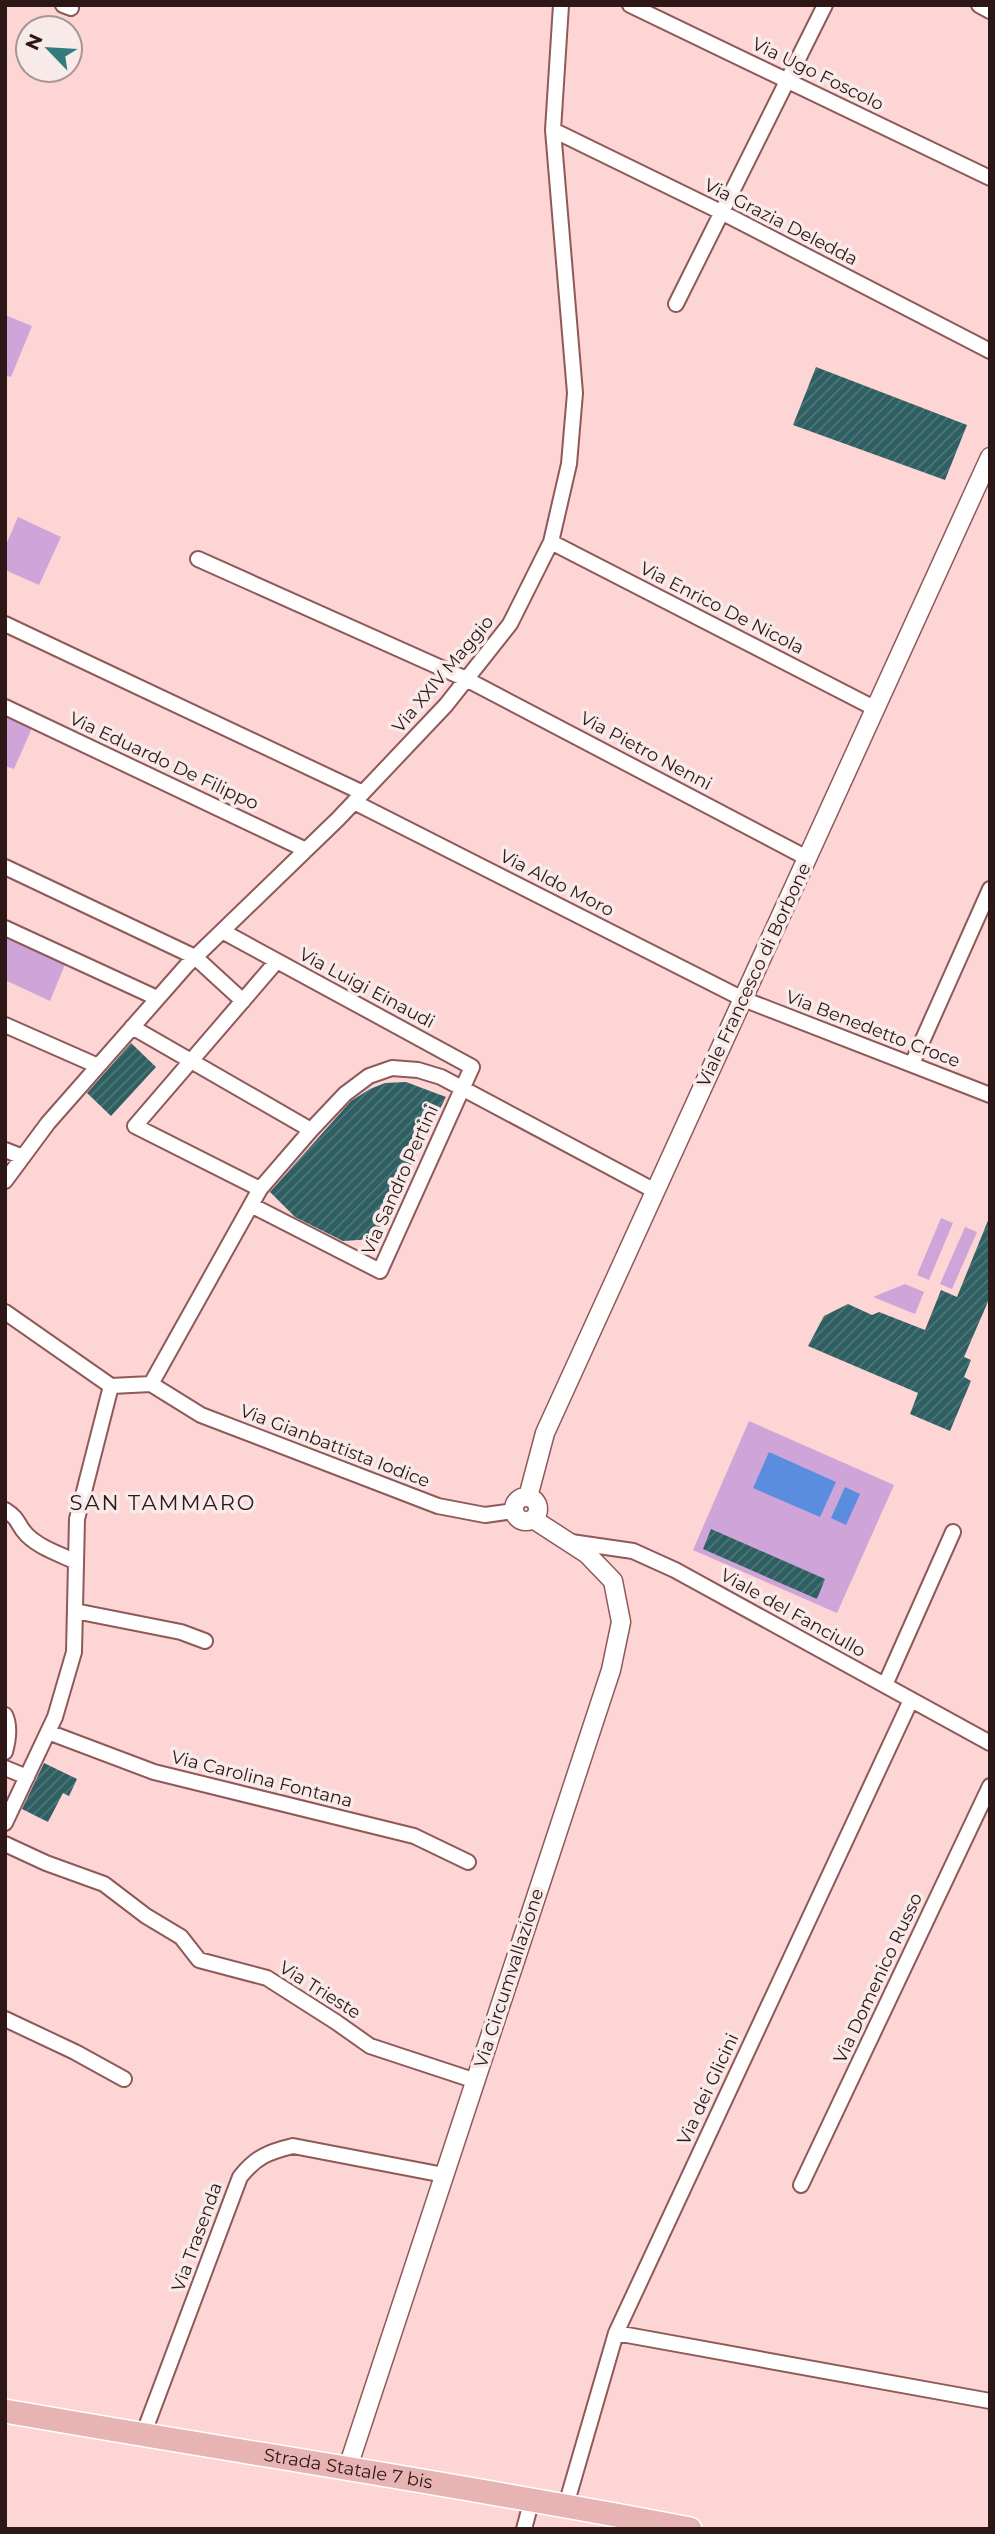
<svg xmlns="http://www.w3.org/2000/svg" width="995" height="2534" font-family="Montserrat,sans-serif">
<style>
.grass{fill:#cfa5d9}
.water{fill:#5a8ddd}
.building{fill:url(#building-hatch)}
.lines{fill:none;stroke-linecap:round;stroke-linejoin:round}
.minor-casing{stroke:#8f5959;stroke-width:18}
.tertiary-casing{stroke:#8f5959;stroke-width:21}
.primary-casing{stroke:#fff;stroke-width:26}
.minor{stroke:#fff;stroke-width:14}
.tertiary{stroke:#fff;stroke-width:18}
.primary{stroke:#e8b3b3;stroke-width:23}
.labels{text-anchor:middle;dominant-baseline:central;stroke-width:7;stroke-linejoin:round;paint-order:stroke}
.street-label{font-size:18px;fill:#2d1717;stroke:#f7eae9}
.quarter-label{font-size:21px;letter-spacing:2px;fill:#2d1717;stroke:#f7eae9}
</style>
<defs>
<pattern id="building-hatch" width="6" height="6" patternUnits="userSpaceOnUse" patternTransform="scale(1.75)"><rect width="6" height="6" fill="#2e5f62"/><path d="M-1 1l2-2M0 6l6-6M5 7l2-2" fill="none" stroke="#527678"/></pattern>
</defs>
<rect width="100%" height="100%" fill="#fcd5d4"/>
<!-- grass -->
<path class="grass" d="M5,315L32,326L11,377L5,375Z
M18,517L61,537L39,585L5,570V547Z
M5,716L32,728L14,769L5,766Z
M6,935L66,962L50,1001L5,980Z
M941,1218L953,1223L929,1280L917,1275Z
M965,1227L977,1232L952,1289L940,1284Z
M905,1284L924,1292L915,1314L873,1297Z
M749,1421L894,1485L837,1613L693,1550Z"/>
<!-- water -->
<path class="water" d="M769,1452L836,1482L820,1517L753,1488Z
M845,1487L860,1494L846,1525L831,1518Z"/>
<!-- building -->
<path class="building" d="M816,367L967,425L945,480L793,425Z
M131,1043L156,1067L111,1116L87,1093Z
M406,1082L446,1097L373,1239L343,1241L295,1217L270,1192L351,1101L370,1089L385,1083Z
M989,1218L990,1297L964,1357L971,1360L964,1377L971,1381L950,1431L910,1414L918,1393L808,1346L824,1316L848,1304L872,1315L879,1312L925,1330L941,1290L957,1297Z
M711,1529L825,1579L817,1599L703,1549Z
M44,1763L77,1779L69,1796L63,1793L48,1822L22,1809Z"/>
<g class="lines">
<!-- minor casing -->
<g class="minor-casing">
<path id="minor" d="M63,5L71,8
M630,5L990,178
M979,5L990,11
M553,130L723,213L990,351
M676,304L825,5
M551,542L876,709
M198,559L466,679L807,858
M5,624L363,793
M5,707L306,850
M354,802L743,999L990,1095
M5,867L195,957L243,1001
M5,928L157,998
M222,931L472,1067L380,1271L251,1205
M5,1025L98,1066
M132,1027L311,1130
M912,1064L990,889
M5,1150L23,1157
M5,1181L48,1123L187,965L338,819L446,705L510,624L551,542L569,464L575,393L553,130L561,5
M260,1189L135,1126L277,961
M5,1312L111,1386L151,1384
M151,1384L260,1189L311,1130L345,1094L369,1076L392,1068L418,1070L441,1077L655,1191
M151,1384L201,1415L438,1506L485,1515L514,1511
M5,1510C21,1520 16,1524 27,1535C40,1548 60,1554 76,1562
M571,1542L633,1551L675,1570L990,1743
M75,1611L181,1632L205,1641
M885,1685L953,1532
M5,1715C10,1725 8,1741 5,1752
M48,1732L154,1772L414,1836L468,1862
M5,1768L27,1777
M5,1823L55,1717L74,1652L77,1519L111,1386
M5,1844L46,1863L104,1884L146,1916L181,1937L199,1960L267,1978L336,2022L370,2046L476,2081
M5,2019L75,2052L124,2079
M801,2185L990,1786
M616,2333L990,2401
M143,2435L240,2177C256,2157 268,2152 293,2146L444,2175
M566,2505L616,2333L911,1700
M524,2529L532,2499"/>
</g>
<!-- tertiary casing -->
<g class="tertiary-casing">
<path id="tertiary" d="M528,1497L545,1433L990,457
M514 1509a12 12 0 1 1 24 0a12 12 0 1 1-24 0Z
M347,2470L611,1670L621,1622L613,1581L587,1554L533,1519"/>
</g>
<!-- primary casing -->
<g class="primary-casing">
<g id="primary">
<path id="s1" d="M5,2411C233,2451 463,2485 690,2529"/>
</g>
</g>
<!-- minor -->
<use href="#minor" class="minor"/>
<!-- tertiary -->
<use href="#tertiary" class="tertiary"/>
<!-- primary -->
<use href="#primary" class="primary"/>
</g>
<g class="labels">
<!-- street labels -->
<g class="street-label">
<text transform="translate(818 74) rotate(26)">Via Ugo Foscolo</text>
<text transform="translate(781 222) rotate(27)">Via Grazia Deledda</text>
<text transform="translate(722 608) rotate(27)">Via Enrico De Nicola</text>
<text transform="translate(443 674) rotate(-50)">Via XXIV Maggio</text>
<text transform="translate(646 751) rotate(28)">Via Pietro Nenni</text>
<text transform="translate(164 761) rotate(25)">Via Eduardo De Filippo</text>
<text transform="translate(557 883) rotate(27)">Via Aldo Moro</text>
<text transform="translate(754 975) rotate(-65)">Viale Francesco di Borbone</text>
<text transform="translate(367 988) rotate(28)">Via Luigi Einaudi</text>
<text transform="translate(873 1029) rotate(21)">Via Benedetto Croce</text>
<text transform="translate(400 1180) rotate(-66)">Via Sandro Pertini</text>
<text transform="translate(335 1446) rotate(21)">Via Gianbattista Iodice</text>
<text transform="translate(793 1613) rotate(29)">Viale del Fanciullo</text>
<text transform="translate(262 1779) rotate(14)">Via Carolina Fontana</text>
<text transform="translate(509 1978) rotate(-72)">Via Circumvallazione</text>
<text transform="translate(878 1978) rotate(-65)">Via Domenico Russo</text>
<text transform="translate(320 1990) rotate(32)">Via Trieste</text>
<text transform="translate(708 2089) rotate(-65)">Via dei Glicini</text>
<text transform="translate(197 2237) rotate(-70)">Via Trasenda</text>
<text stroke="none"><textPath href="#s1" startOffset="348">Strada Statale 7 bis</textPath></text>
</g>
<!-- quarter labels -->
<g class="quarter-label">
<text x="163" y="1502">SAN TAMMARO</text>
</g>
</g>
<!-- border -->
<rect width="995" height="2534" fill="none" stroke="#2d1717" stroke-width="14"/>
<!-- north arrow -->
<g transform="translate(49 49) rotate(295)"><circle r="33" fill="#f7eae9" stroke="#a69695" stroke-width="2"/>
<path d="M0-5L12 26L0 18L-12 26Z" fill="#327b7f"/>
<text y="-10" font-size="19" font-weight="bold" text-anchor="middle" fill="#2d1717">N</text>
</g>
</svg>
